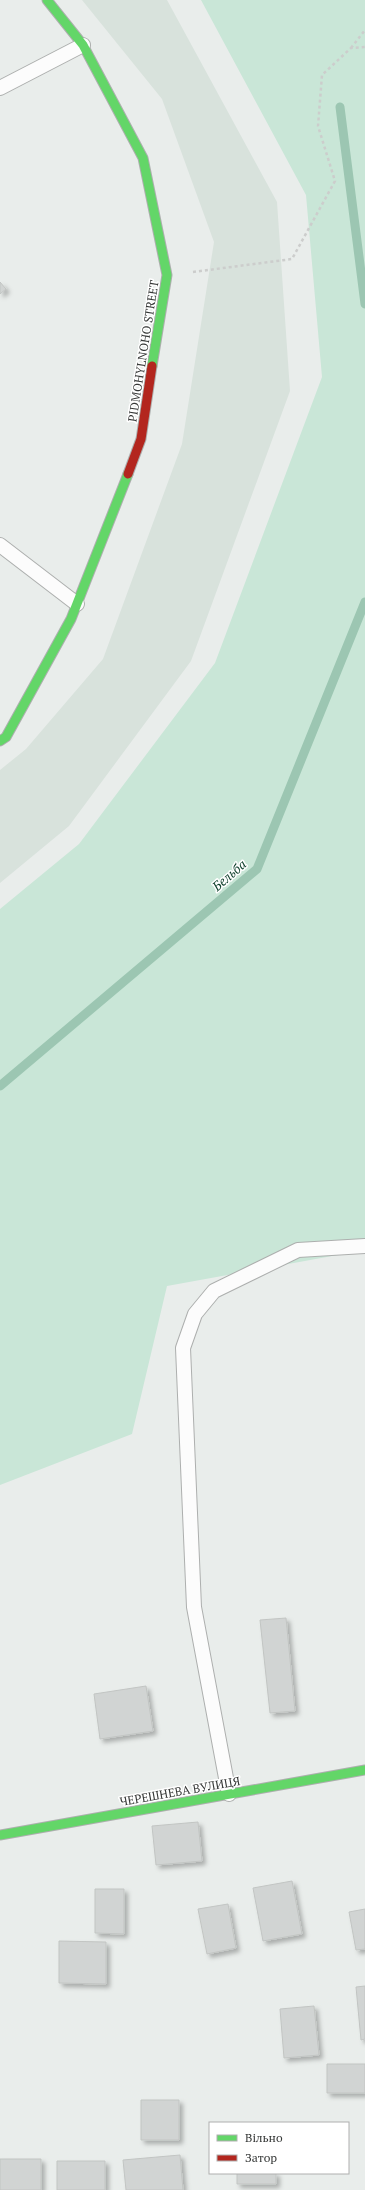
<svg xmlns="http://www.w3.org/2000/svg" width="365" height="2190" font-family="'PT Serif',serif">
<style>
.built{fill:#d8e2dc}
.green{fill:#c9e6d7}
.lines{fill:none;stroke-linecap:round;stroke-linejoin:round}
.stream{stroke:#9cc6b2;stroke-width:9}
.building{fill:#d1d4d3;stroke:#c2c5c3;filter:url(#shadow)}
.lane-casing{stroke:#adafae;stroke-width:16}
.fast-casing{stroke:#adafae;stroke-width:11}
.jam-casing{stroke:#adafae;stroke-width:11}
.path{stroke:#cccdcc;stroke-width:2.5;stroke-dasharray:3 3;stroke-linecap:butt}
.lane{stroke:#fcfcfc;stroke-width:14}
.fast{stroke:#63d668;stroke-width:9}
.jam{stroke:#b3261e;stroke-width:9}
.labels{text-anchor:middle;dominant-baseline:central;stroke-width:3;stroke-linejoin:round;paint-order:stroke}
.street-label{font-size:12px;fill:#363837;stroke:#fff}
.water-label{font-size:13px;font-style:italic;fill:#11422e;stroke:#fff}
</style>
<defs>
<filter id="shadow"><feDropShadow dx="3.5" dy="3.5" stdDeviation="2" flood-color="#0004"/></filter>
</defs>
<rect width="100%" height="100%" fill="#e9edeb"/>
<!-- built -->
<path class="built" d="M82,0H167L277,202L290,391L191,661L69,826L0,883V770L26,749L103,659L182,444L214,242L162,99Z"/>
<!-- green -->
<path class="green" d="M201,0H365V1250L167,1286L132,1434L0,1485V909L79,844L215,663L322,377L306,195Z"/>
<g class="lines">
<!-- stream -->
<path class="stream" d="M340,107L365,304
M0,1086L257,869L365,602"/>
</g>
<!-- building -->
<path class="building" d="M0,282L6,289L0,294Z
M286,1618L295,1711L270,1713L260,1620Z
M146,1686L153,1731L100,1739L94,1694Z
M198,1822L202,1861L156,1865L152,1826Z
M292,1881L302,1934L263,1941L253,1888Z
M95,1889H124V1934L95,1933Z
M228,1904L236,1948L207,1954L198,1909Z
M365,1909V1949L356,1950L349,1912Z
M59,1941L106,1942V1984L59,1983Z
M365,1986V2039L361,2040L356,1987Z
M314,2006L319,2055L284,2058L280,2009Z
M327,2064H365V2093H327Z
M141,2100H179V2140H141Z
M180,2155L183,2190H126L123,2160Z
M0,2159H41V2190H0Z
M57,2161H105V2190H57Z
M237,2173H276V2184H237Z"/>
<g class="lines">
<!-- lane casing -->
<g class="lane-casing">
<path id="lane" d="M0,88L83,45
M0,545L77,604
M229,1794L194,1607L183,1348L195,1314L214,1291L298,1250L365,1246"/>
</g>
<!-- fast casing -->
<g class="fast-casing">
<path id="fast" d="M47,0L83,45L143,158L167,275L152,366
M0,741L6,737L71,619L128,474
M0,1835L365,1770"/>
</g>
<!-- jam casing -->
<g class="jam-casing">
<path id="jam" d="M128,474L141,439L152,366"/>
</g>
<!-- path -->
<path class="path" d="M351,48L365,30
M193,272L292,259L335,181L318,126L322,75L351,48L365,47"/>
<!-- lane -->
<use href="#lane" class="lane"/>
<!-- fast -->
<use href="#fast" class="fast"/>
<!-- jam -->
<use href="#jam" class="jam"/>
</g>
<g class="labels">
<!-- street labels -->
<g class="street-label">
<text transform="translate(143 351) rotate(-81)">PIDMOHYLNOHO STREET</text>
<text transform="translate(180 1791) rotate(-10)">ЧЕРЕШНЕВА ВУЛИЦЯ</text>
</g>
<!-- water labels -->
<g class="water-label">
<text transform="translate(229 875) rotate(-41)">Бельба</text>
</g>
</g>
<!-- legend -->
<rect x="209" y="2122" width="140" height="52" fill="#ffffff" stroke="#afafaf"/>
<rect x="217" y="2135" width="20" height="6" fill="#63d668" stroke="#afafaf"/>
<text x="245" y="2142" font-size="12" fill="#363837">Вільно</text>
<rect x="217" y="2155" width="20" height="6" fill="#b3261e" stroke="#afafaf"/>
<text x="245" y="2162" font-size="12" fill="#363837">Затор</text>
</svg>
